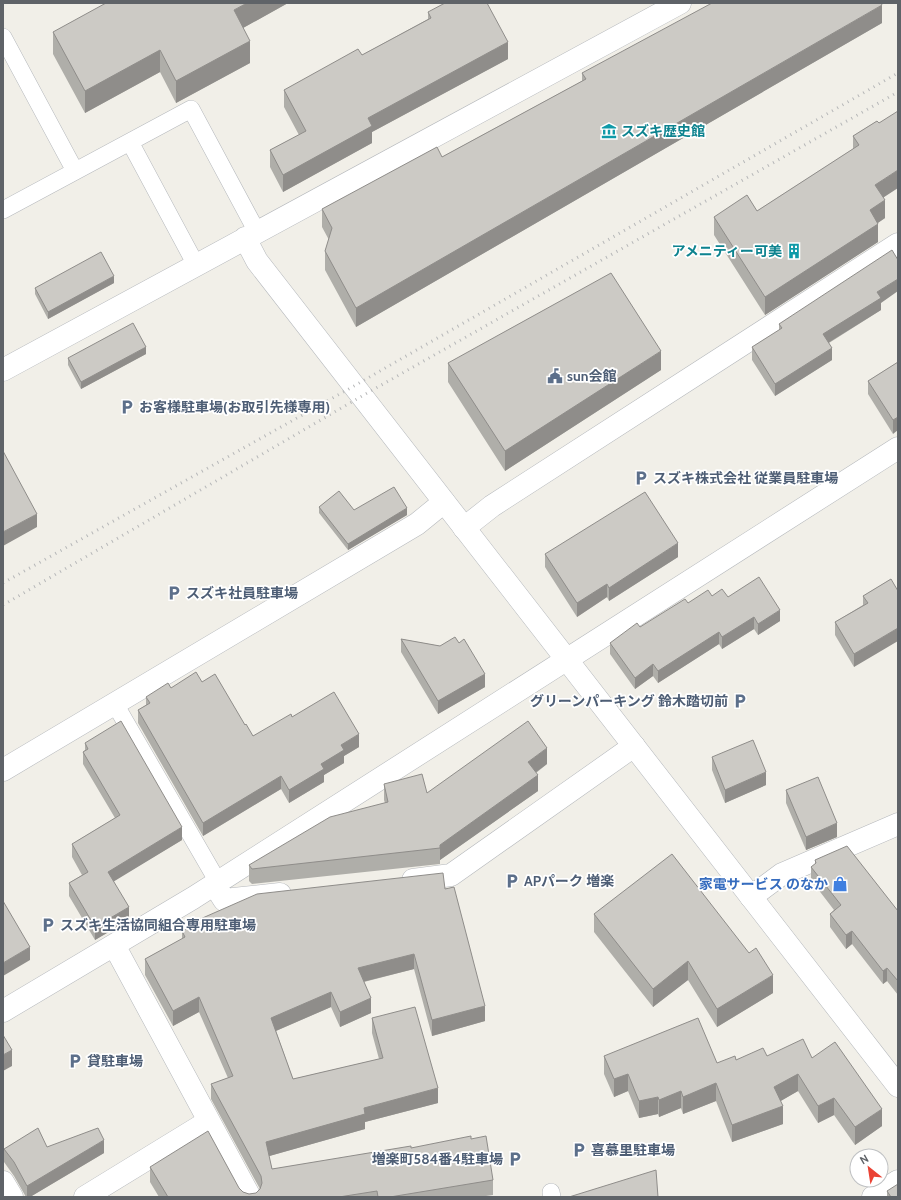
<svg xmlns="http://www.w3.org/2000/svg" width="901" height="1200" font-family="Cabin,'Noto Sans JP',sans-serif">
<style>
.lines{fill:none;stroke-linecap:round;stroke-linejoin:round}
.service-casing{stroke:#b5b8bc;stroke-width:18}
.minor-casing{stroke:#b5b8bc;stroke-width:23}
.tertiary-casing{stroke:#b5b8bc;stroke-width:23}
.service{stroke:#fff;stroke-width:17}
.minor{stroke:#fff;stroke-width:22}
.tertiary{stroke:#fff;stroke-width:22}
.rail{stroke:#b6b7b8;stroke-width:3;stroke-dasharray:1 5;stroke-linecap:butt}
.wall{fill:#afaea9}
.shaded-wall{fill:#8f8d8a}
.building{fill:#cccac5;stroke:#8f8d8a}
.labels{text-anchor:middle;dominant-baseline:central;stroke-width:3.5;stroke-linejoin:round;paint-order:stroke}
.culture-label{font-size:14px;font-weight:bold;fill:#0d838f;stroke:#fff;text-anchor:start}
.service-label{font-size:14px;font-weight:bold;fill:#4e5e75;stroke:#fff;text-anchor:start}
.shop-label{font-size:14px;font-weight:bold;fill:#366cbe;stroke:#fff;text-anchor:end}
</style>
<rect width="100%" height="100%" fill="#f1efe8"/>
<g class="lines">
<!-- service casing -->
<g class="service-casing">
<path id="service" d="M3,37L75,171
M130,142L196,265
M3,210L191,109L257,232
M115,704L218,882
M551,1192L552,1197"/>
</g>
<!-- minor casing -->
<g class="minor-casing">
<path id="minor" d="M464,528L492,506L898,244
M3,770L417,524L444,502
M413,880L451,875L634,746
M214,884L224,900L280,894
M751,897L782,874L898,824
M114,945L250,1197
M3,1011L193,898L898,448
M3,1182L12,1197
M85,1197L209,1121
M873,1197L898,1181"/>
</g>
<!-- tertiary casing -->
<g class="tertiary-casing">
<path id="tertiary" d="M245,238L257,261L898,1086
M3,370L680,3"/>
</g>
<!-- service -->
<use href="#service" class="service"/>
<!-- minor -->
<use href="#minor" class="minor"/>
<!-- tertiary -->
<use href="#tertiary" class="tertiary"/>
<!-- rail -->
<path class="rail" d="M3,583L354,386L898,73
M3,605L362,396L898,92"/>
</g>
<!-- wall -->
<path class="wall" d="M288,3L243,28L250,63L176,103L160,72L85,113L53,54V32Z
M428,12L508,59L372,132V143L283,192L270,167V150L299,135L284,107V90L362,55L428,19Z
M882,23L356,327L325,270V251L329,240L322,227V209L442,157L582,81V73Z
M877,121L885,218L878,223V242L765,315L714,235V217L757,211L853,149V136Z
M114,283L48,319L35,294V288Z
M881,303V310L829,343L832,360L775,396L752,360V347L779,330V324Z
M146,354L81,389L68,365V358Z
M898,362L893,434L868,394V381Z
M448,363L661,370L505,471L448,382Z
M319,507L354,510L407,515L348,550L319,513Z
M545,554L678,557L609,601L607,597L577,617L545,567Z
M891,579L854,667L835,635V622L863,605V596Z
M712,596L728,597L780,621L758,635L754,629L722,649L719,644L658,683L653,676L635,689L610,654V643L640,627Z
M401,639L440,646L485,687L438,714L401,652Z
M202,682L245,725L253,736L292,717L359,747L344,756V763L324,775V782L289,803L281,789L203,836L138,723V710L146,705V697L171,688Z
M85,743L182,840L113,881L129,920L95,940L69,896V883L82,875L72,857V844L115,818L83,764V752L85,750Z
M712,757L766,785L725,803L712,770Z
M547,764L536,773L538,791L440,860V864L252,884L249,881V865L385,803L384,800V784L427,793Z
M786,790L837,837L806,850L786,803Z
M815,860L898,911V995L887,981L883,984L852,944L846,949L830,927V914L834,910L811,880V867L815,864Z
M445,889L485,1021L432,1036L414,969L364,982L371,1013L340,1027L331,1007L276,1031L293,1079L379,1059L372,1033V1018L438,1103L365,1122V1129L269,1156L272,1169L471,1139L493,1180V1195L479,1197H159L150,1182V1167L239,1188L243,1192L249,1194L256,1193L260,1189L211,1099V1084L228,1078L199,1012L173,1026L145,975V959L182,939V931L198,924V920Z
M594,914L773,993L717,1027L688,980L653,1007L594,932Z
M604,1056L717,1063L767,1056L812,1058L882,1126L855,1145L834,1115L818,1123L798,1091L780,1101L783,1124L732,1142L716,1101L683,1114L681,1108L659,1117L658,1114L639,1118L628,1091L614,1097L604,1074Z
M47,1147L104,1153L30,1197H26L14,1176L4,1162V1149Z
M887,1191L898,1197H887Z"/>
<!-- shaded-wall -->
<path class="shaded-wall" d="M247,3H288L234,33V10Z
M882,5V23L356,327V308Z
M250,41V63L176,103V81Z
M508,42V59L372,132V143L283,192V175L368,118Z
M160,50V72L85,113V91Z
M898,170V188L875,203V185Z
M885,200V218L870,228V210Z
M878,224V242L765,315V297Z
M114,276V283L48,319V312Z
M898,279V291L881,303V310L823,346V334L877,292Z
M146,347V354L81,389V382Z
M832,348V360L775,396V384Z
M661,351V370L505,471V451Z
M898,417V430L893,434V420Z
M407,508V515L348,550V544Z
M37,514V527L3,546V532Z
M678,543V557L609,601V588Z
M607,584V597L577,617V603Z
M780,610V621L758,635V624Z
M754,617V629L722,649V637Z
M898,628V641L854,667V654Z
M719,632V644L658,683V671Z
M653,664V676L635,689V678Z
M485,674V687L438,714V701Z
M359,734V747L344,756V763L324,775V782L289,803V790L341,745Z
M547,748V764L528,778V762Z
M766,772V785L725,803V790Z
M538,775V791L440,860V845Z
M281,776V789L203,836V823Z
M837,823V837L806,850V837Z
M182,827V840L108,885V872Z
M129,907V920L95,940V927Z
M852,931V944L846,949V935Z
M30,947V960L3,976V963Z
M414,954V969L358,983V968Z
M688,961V980L653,1007V989Z
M887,968V981L883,984V971Z
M773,975V993L717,1027V1009Z
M331,992V1007L271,1033V1018Z
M199,997V1012L173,1026V1011Z
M371,998V1013L340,1027V1012Z
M485,1006V1021L432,1036V1020Z
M12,1050V1066L3,1071V1055Z
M628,1074V1091L614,1097V1079Z
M798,1074V1091L774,1105V1087Z
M716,1083V1101L683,1114V1097Z
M438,1088V1103L365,1122V1129L266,1157V1142L364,1108Z
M681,1091V1108L659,1117V1100Z
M658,1097V1114L639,1118V1101Z
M834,1098V1115L818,1123V1106Z
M783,1106V1124L732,1142V1125Z
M882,1109V1126L855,1145V1127Z
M104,1140V1153L30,1197H27V1186Z"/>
<!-- building -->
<path class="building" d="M106,3H247L234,10L250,41L176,81L160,50L85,91L53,32Z
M445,3H487L508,42L368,118L372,126L283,175L270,150L306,131L284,90L358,49L362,55L431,18L428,12Z
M712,3H881L882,5L356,308L325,251L332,228L322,209L437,147L442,157L586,79L582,73Z
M898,111V170L875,185L885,200L870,210L878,224L765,297L714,217L747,195L757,211L859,145L853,136L877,121L879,123Z
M892,250L898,260V279L877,292L881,298L823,334L832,348L775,384L752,347L782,328L779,324Z
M101,252L114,276L48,312L35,288Z
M611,273L661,351L505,451L448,363Z
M133,323L146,347L81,382L68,358Z
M898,362V417L893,420L868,381Z
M3,451L37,514L3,532Z
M394,487L407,508L348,544L319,507L339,491L354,510Z
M645,492L678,543L609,588L607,584L577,603L545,554Z
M759,577L780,610L758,624L754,617L722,637L719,632L658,671L653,664L635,678L610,643L637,623L640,627L685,599L688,603L708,590L712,596L722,589L728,597Z
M891,579L898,591V628L854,654L835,622L868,603L863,596Z
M455,637L459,643L464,639L485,674L438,701L401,639L440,646Z
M196,672L202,682L215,674L245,725L246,724L253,736L291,714L292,717L334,692L359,734L341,745L344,750L321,764L324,769L289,790L281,776L203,823L138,710L150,703L146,697L168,683L171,688Z
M121,721L182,827L108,872L129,907L95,927L69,883L88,872L72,844L120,815L83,752L88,749L85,743Z
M528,721L547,748L528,762L538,775L440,845V848L252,869L249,865L330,817L388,802L384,784L422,774L427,793Z
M753,740L766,772L725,790L712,757Z
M818,777L837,823L806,837L786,790Z
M847,846L898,911V981L887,968L883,971L852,931L846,935L830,914L841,905L811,867L816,863L815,860Z
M672,854L749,953L756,948L773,975L717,1009L688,961L653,989L594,914Z
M443,873L445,889L454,887L485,1006L432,1020L414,954L358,968L371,998L340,1012L331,992L271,1018L293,1079L383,1058L372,1018L415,1007L438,1088L364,1108L365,1114L266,1142L272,1169L411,1146V1148L471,1136V1139L486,1136L493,1180L390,1197H378L377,1191L339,1197H168L150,1167L208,1131L239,1188L243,1192L249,1194L256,1193L260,1189L262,1183L261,1176L211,1084L233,1076L199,997L173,1011L145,959L185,937L182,931L200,923L198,920L257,894Z
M3,901L30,947L3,963Z
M698,1018L717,1063L735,1056L736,1060L763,1048L767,1056L803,1039L812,1058L835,1042L882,1109L855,1127L834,1098L818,1106L798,1074L774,1087L783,1106L732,1125L716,1083L683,1097L681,1091L659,1100L658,1097L639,1101L628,1074L614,1079L604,1056Z
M3,1035L12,1050L3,1055Z
M38,1128L47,1147L98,1128L104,1140L27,1186L14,1162L4,1149Z
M656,1170L658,1197H569Z
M898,1184V1197H891L887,1191Z"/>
<!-- icons -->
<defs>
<g id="museum-bare" transform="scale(1.2)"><path d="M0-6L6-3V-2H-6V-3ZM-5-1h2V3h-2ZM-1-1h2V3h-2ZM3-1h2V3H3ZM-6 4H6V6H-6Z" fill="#0f9aa8" stroke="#fff" stroke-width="2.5" paint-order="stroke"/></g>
<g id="building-bare" transform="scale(1.2)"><path d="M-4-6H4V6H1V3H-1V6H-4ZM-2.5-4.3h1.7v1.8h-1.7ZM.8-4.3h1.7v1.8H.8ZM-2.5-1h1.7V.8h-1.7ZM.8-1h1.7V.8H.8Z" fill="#0f9aa8" stroke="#fff" stroke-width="2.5" paint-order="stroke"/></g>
<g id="civic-bare" transform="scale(1.2)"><path d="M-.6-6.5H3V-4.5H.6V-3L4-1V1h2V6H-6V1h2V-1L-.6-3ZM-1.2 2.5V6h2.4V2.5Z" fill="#5c6f8a" stroke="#fff" stroke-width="2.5" paint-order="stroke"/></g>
<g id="parking-bare" transform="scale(1.2)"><path d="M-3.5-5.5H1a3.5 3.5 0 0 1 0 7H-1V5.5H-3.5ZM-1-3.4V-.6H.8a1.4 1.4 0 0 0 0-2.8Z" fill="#5c6f8a" stroke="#fff" stroke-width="2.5" paint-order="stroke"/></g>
<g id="shop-bare" transform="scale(1.2)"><path d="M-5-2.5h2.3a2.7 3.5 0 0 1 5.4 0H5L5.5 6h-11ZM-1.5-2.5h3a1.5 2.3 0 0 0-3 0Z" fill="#3f7fe0" stroke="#fff" stroke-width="2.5" paint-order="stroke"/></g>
</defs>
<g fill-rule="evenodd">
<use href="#museum-bare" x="609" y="131"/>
<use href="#building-bare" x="794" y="251"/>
<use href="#civic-bare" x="555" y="376"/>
<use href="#parking-bare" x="127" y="407"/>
<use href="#parking-bare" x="641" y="478"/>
<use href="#parking-bare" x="174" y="593"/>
<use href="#parking-bare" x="740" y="701"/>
<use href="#parking-bare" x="512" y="881"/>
<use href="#shop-bare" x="840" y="884"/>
<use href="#parking-bare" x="48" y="925"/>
<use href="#parking-bare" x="75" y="1061"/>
<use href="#parking-bare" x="579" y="1150"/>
<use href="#parking-bare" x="515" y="1159"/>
</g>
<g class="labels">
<!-- culture labels -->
<g class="culture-label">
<text x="621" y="131">スズキ歴史館</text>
<text x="782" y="251" text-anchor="end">アメニティー可美</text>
</g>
<!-- service labels -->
<g class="service-label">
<text x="567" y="376">sun会館</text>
<text x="139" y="407">お客様駐車場(お取引先様専用)</text>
<text x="653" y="478">スズキ株式会社 従業員駐車場</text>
<text x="186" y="593">スズキ社員駐車場</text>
<text x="728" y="701" text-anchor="end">グリーンパーキング 鈴木踏切前</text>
<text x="524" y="881">APパーク 増楽</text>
<text x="60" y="925">スズキ生活協同組合専用駐車場</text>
<text x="87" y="1061">貸駐車場</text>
<text x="591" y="1150">喜慕里駐車場</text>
<text x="503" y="1159" text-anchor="end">増楽町584番4駐車場</text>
</g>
<!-- shop labels -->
<g class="shop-label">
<text x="828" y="884">家電サービス のなか</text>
</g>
</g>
<!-- border -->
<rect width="901" height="1200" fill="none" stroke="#5f6368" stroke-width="8"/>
<!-- north arrow -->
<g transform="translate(869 1168) rotate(330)"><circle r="19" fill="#ffffff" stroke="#bfc1c3"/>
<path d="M0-3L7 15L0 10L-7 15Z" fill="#ea4335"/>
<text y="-6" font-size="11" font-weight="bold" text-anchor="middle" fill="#5f6368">N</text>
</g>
</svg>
